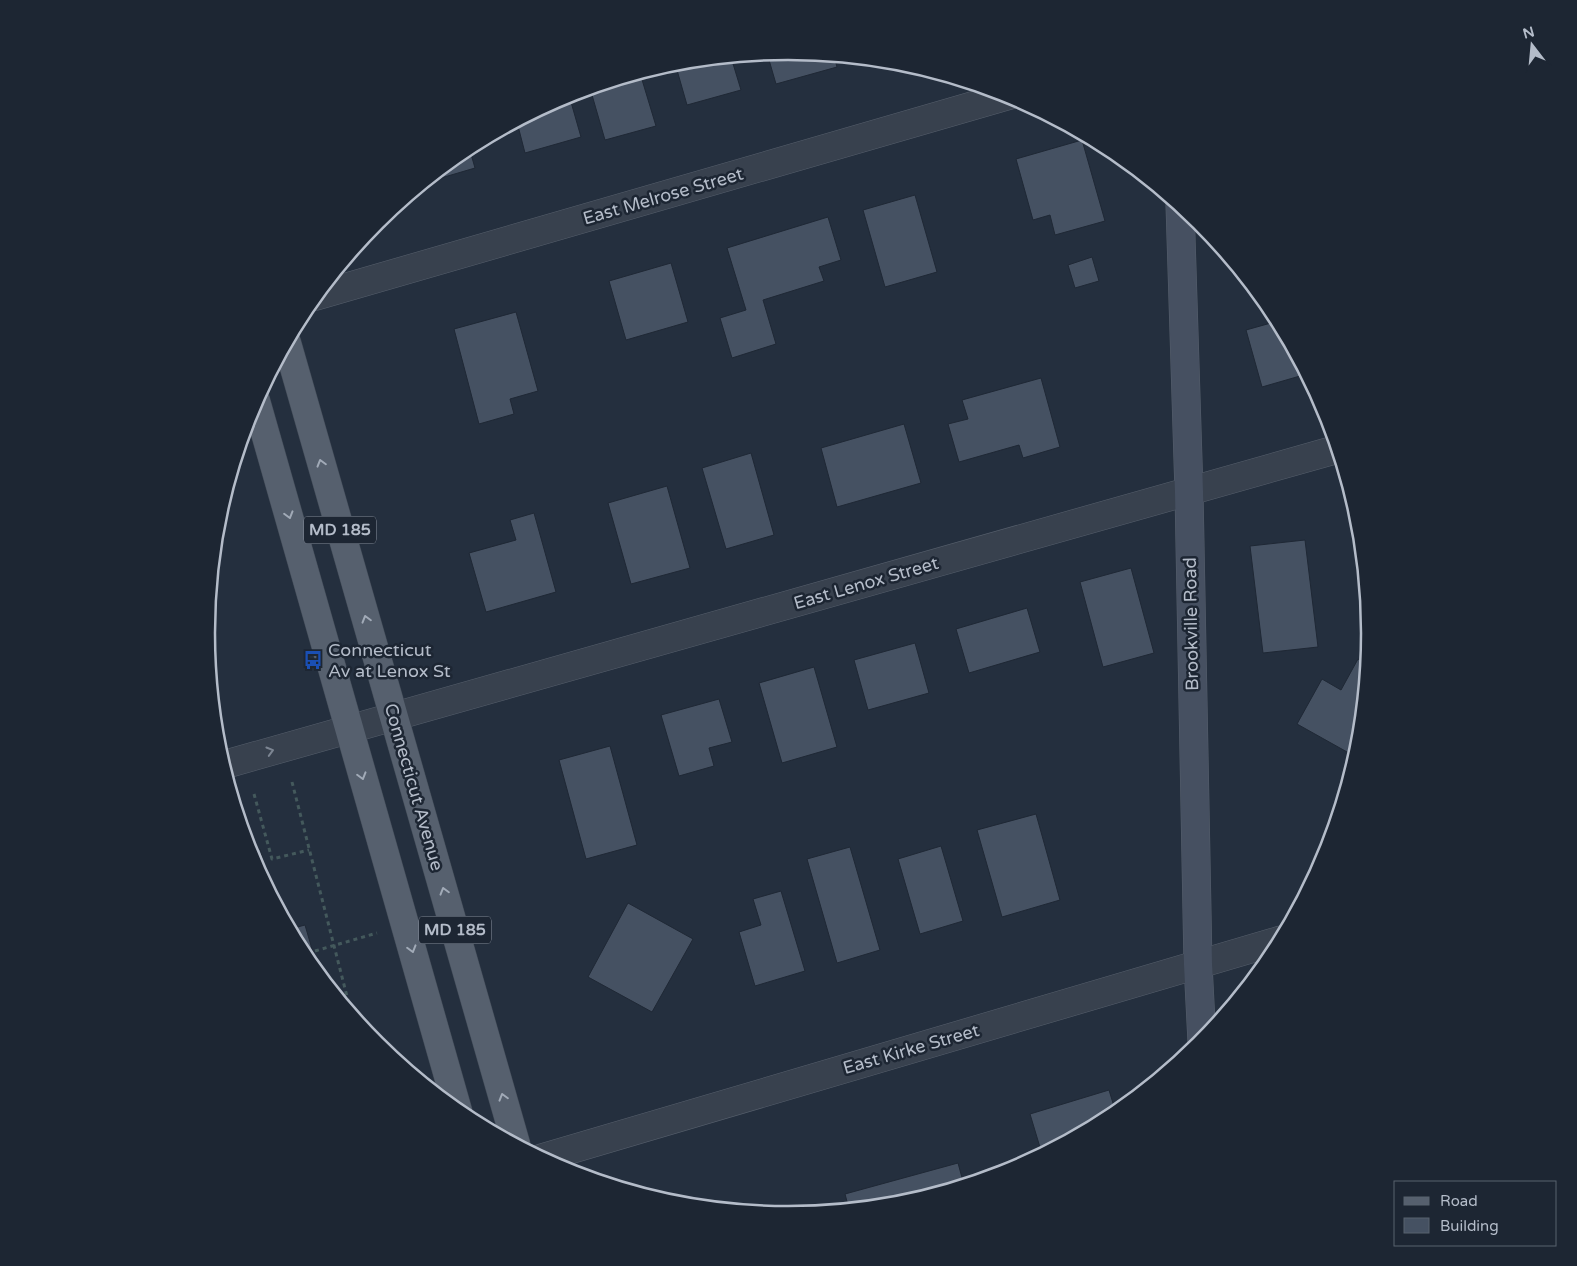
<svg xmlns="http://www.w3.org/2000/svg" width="1577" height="1266" font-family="'Varela Round',sans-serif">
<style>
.building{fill:#455162;stroke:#1f2835}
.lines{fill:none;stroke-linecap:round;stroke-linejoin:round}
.minor-casing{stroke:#565f6c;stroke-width:29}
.secondary-casing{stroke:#565f6c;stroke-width:29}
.primary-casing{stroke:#414a57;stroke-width:29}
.path{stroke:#44595c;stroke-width:3;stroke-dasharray:4 4;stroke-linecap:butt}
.minor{stroke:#38414e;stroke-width:28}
.secondary{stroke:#465061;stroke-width:28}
.primary{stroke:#56606e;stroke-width:28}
.oneway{stroke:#a1aab7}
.oneway2{stroke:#7c8592}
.labels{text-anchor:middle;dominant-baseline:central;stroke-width:5;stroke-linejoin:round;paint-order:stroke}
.shield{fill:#1d2633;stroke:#878f9c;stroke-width:1}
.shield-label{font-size:16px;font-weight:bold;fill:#b4bcc9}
.street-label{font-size:18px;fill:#b4bcc9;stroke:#1d2633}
.poi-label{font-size:18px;fill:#b4bcc9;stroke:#1d2633;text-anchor:start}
.rim{fill:none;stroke:#b4bcc9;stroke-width:2.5}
</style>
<rect width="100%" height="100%" fill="#242f3e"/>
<!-- building -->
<path class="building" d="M789,51L834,56L837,67L776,84L767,53Z
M731,57L741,90L687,105L675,63Z
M640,73L656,126L605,140L590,88Z
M569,95L581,137L525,153L517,122Z
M1082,140L1105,221L1055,235L1050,215L1033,220L1016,159Z
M469,147L475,168L424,183L466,149Z
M915,195L937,272L885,287L863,210Z
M828,217L841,260L819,267L824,281L763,300L776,344L732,358L720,318L746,310L727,248Z
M1092,257L1099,281L1075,288L1068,265Z
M671,263L688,322L626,340L609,281Z
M516,312L538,391L510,399L514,414L479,424L454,329Z
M1278,321L1307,374L1262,387L1246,330Z
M1041,378L1060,447L1023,458L1019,445L959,462L948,424L968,419L962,400Z
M904,424L921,483L837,507L821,448Z
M751,453L774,535L726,549L702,468Z
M667,486L690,568L631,584L608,503Z
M534,513L556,592L486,612L469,553L516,540L510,520Z
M1305,540L1318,647L1263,653L1250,546Z
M1131,568L1154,653L1103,667L1080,582Z
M1027,608L1040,652L969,673L956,629Z
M207,626L214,648L208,650L207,633Z
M915,643L929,693L868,710L854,660Z
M1358,659L1367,664L1359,747L1356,757L1297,724L1322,679L1341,690Z
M814,667L837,747L782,763L759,683Z
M719,699L732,742L709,748L714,766L679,776L661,715Z
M610,746L637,845L586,859L559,760Z
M1036,814L1060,900L1002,917L977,830Z
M941,846L963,921L920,934L898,859Z
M850,847L880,950L837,963L807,859Z
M260,849L275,901L250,852Z
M781,891L805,971L755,986L739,932L761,925L753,899Z
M628,903L693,939L652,1012L588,977Z
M305,925L319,973L305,956L290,929Z
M1109,1090L1116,1113L1042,1154L1030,1114Z
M958,1163L964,1185L902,1204L849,1209L845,1194Z"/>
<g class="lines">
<!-- minor casing -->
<g class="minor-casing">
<path id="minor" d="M316,296L1010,95
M223,765L1338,449
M542,1158L1281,940"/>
</g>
<!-- secondary casing -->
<g class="secondary-casing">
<path id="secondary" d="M1180,205L1189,492L1198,964L1202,1042"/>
</g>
<!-- primary casing -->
<g class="primary-casing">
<path id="primary" d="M287,343L516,1144
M256,401L458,1111"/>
</g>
<!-- path -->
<path class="path" d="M292,782L351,1012
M254,794L272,859L309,850
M315,951L377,933"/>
<!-- minor -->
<use href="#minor" class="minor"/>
<!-- secondary -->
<use href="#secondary" class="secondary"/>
<!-- primary -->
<use href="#primary" class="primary"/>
</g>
<!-- one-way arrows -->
<defs><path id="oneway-chevron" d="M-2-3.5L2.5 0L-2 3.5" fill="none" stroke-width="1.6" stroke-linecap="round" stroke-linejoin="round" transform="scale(1.25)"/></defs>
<g class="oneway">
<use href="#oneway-chevron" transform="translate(321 463) rotate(-106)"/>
<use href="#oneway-chevron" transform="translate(289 515) rotate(74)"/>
<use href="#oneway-chevron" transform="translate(366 619) rotate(-106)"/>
<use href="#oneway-chevron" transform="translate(362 776) rotate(74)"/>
<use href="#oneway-chevron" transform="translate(444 891) rotate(-106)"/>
<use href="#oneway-chevron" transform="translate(412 949) rotate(74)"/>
<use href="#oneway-chevron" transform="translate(503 1097) rotate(-106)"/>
</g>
<use class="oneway2" href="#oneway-chevron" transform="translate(270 751) rotate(-16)"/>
<!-- icons -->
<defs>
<g id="bus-bare" transform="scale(1.5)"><path d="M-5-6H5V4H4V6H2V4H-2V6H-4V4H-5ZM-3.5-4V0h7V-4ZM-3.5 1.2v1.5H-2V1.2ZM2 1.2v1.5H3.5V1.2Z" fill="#1a4fb4" stroke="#1d2633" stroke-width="2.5" paint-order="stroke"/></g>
</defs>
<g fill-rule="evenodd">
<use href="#bus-bare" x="313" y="660"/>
</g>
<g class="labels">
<!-- shield labels -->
<g class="shield">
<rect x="304" y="516.5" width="72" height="27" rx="4"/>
<rect x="419" y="916.5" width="72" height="27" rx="4"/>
</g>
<g class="shield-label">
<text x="340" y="530">MD 185</text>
<text x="455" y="930">MD 185</text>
</g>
<!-- street labels -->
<g class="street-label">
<text transform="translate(663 196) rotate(-16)">East Melrose Street</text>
<text transform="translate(866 583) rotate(-16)">East Lenox Street</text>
<text transform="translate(1191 624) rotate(-91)">Brookville Road</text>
<text transform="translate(414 787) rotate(74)">Connecticut Avenue</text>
<text transform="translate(911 1049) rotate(-16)">East Kirke Street</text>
</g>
<!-- poi labels -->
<g class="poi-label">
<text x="328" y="650">Connecticut<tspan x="328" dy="21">Av at Lenox St</tspan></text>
</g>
</g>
<!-- crop -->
<path d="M0 0H1577V1266H0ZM215 633a573 573 0 1 1 1146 0a573 573 0 1 1-1146 0Z" fill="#1d2633" fill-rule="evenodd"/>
<path class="rim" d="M215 633a573 573 0 1 1 1146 0a573 573 0 1 1-1146 0Z"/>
<!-- legend -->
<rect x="1394" y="1181" width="162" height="65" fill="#1d2633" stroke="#59626f"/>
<rect x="1404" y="1197" width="25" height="8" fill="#56606e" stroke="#59626f"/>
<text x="1440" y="1206" font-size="15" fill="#b4bcc9">Road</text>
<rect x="1404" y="1218" width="25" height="15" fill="#455162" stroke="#59626f"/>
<text x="1440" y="1231" font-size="15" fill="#b4bcc9">Building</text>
<!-- north arrow -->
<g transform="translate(1532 45) rotate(344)" stroke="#1d2633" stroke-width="4" paint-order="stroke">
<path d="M0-4L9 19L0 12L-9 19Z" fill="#b4bcc9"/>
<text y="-8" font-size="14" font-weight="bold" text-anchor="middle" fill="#b4bcc9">N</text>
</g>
</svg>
